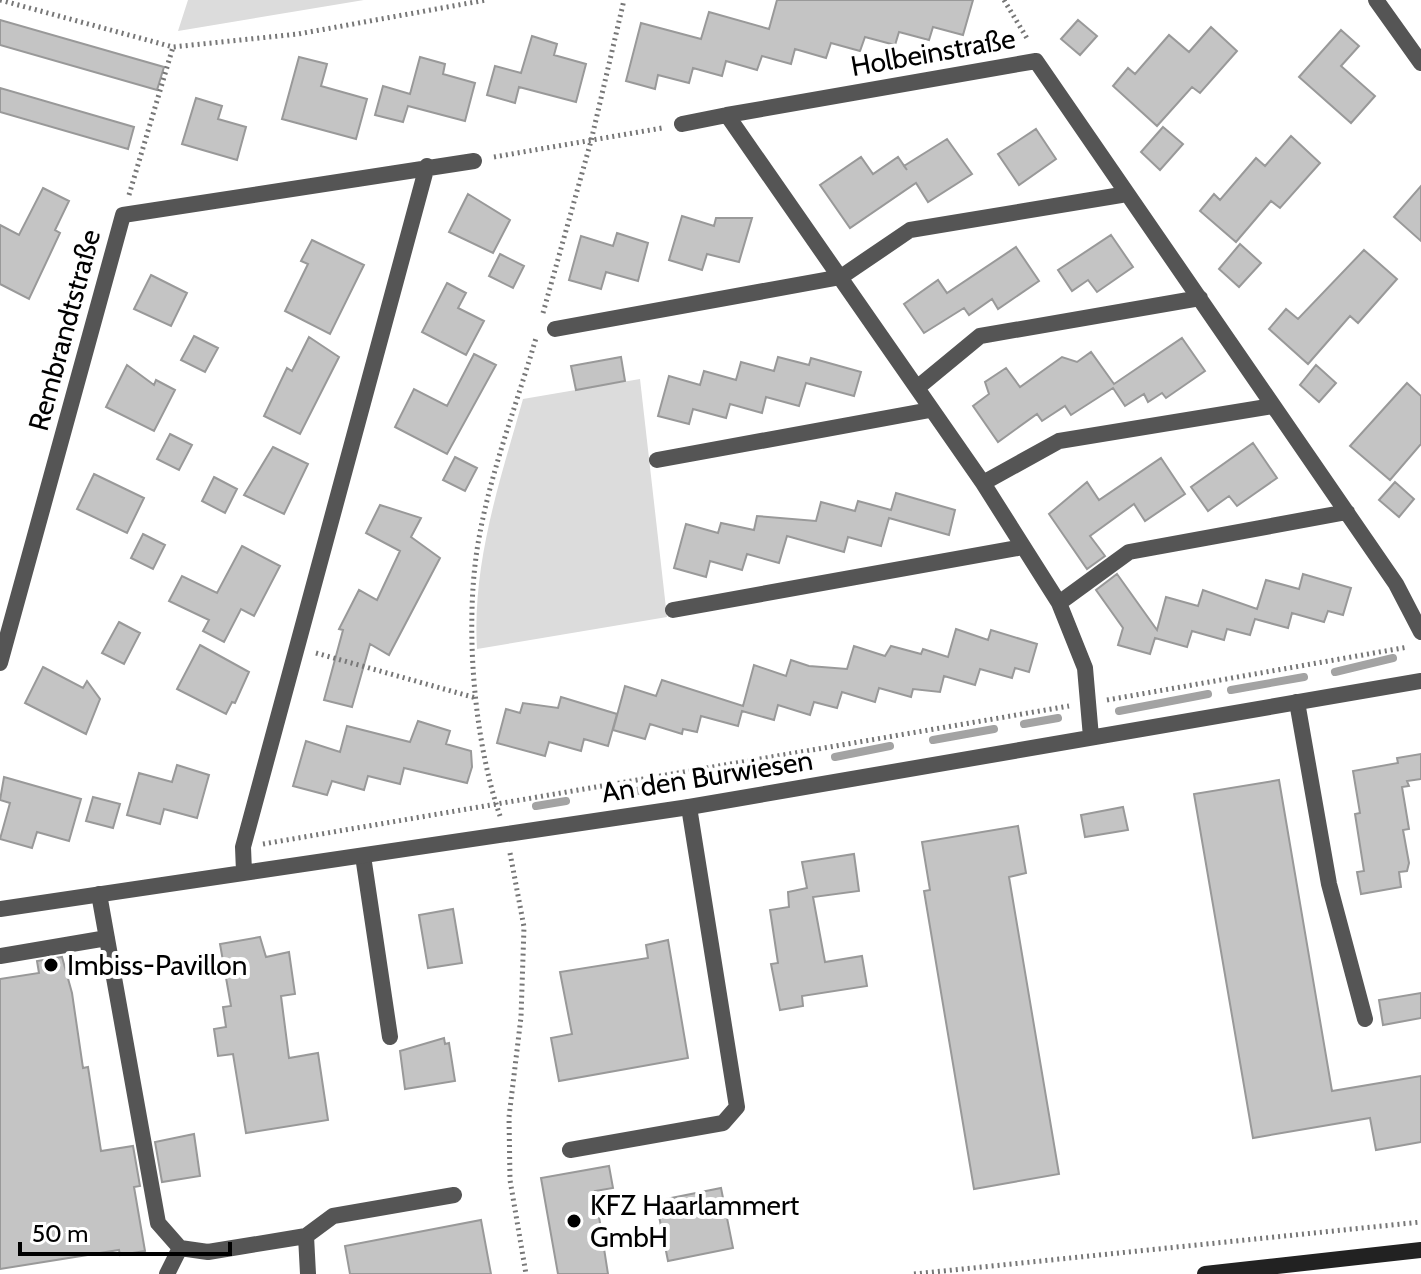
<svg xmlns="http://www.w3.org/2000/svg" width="1421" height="1274" font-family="Cabin,sans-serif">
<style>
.green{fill:#dcdcdc}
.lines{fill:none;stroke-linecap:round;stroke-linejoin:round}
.stream{stroke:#a3a3a3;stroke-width:8}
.building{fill:#c4c4c4;stroke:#999;stroke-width:2}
.path{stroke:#777;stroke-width:5;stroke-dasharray:2 4;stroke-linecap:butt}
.lane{stroke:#555;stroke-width:16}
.street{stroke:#555;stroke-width:16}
.secondary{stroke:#222;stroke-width:16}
.poi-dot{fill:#000;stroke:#fff;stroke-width:3}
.labels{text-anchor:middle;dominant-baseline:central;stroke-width:8;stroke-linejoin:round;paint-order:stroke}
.street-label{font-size:28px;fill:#000;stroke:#fff}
.poi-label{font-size:28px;fill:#000;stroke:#fff;text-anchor:start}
</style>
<rect width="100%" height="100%" fill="#fff"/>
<!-- green -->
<path class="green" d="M188,0H364L178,31Z
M640,379L667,617L477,649C472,562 500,481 523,399Z"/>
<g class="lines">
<!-- stream -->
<path class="stream" d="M1335,672L1393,658
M1231,690L1304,677
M1119,711L1208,694
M1024,724L1058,718
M933,740L994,729
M835,757L890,746
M714,779L794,765
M605,796L675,785
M536,806L566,801"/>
</g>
<!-- building -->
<path class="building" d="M777,0H973L963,35L933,27L929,40L899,32L895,45L865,37L860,51L831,43L826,58L795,49L791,64L762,56L757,70L726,61L722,76L693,68L689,83L658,75L655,89L626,81L641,23L701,39L709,12L769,29Z
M0,20L164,67L157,90L0,45Z
M1078,20L1097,36L1080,55L1061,39Z
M1211,27L1237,51L1200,93L1192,87L1157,126L1113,86L1128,68L1135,74L1169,35L1189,52Z
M1341,30L1359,46L1341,66L1375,96L1351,123L1299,77Z
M532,36L557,44L554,55L586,64L576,102L519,87L515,103L487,95L495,66L521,73Z
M299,57L327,64L321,86L367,99L356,139L282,119Z
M420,57L445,64L443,74L475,83L465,121L408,106L403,122L375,115L383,86L410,94Z
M0,88L134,127L128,149L0,112Z
M196,98L222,106L218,119L246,127L237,160L182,144Z
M1163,127L1183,144L1160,170L1141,152Z
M1036,129L1056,159L1019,185L998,154Z
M1291,136L1320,163L1280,208L1271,201L1236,242L1200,211L1214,194L1220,200L1256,158L1265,166Z
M947,139L972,174L928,202L916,183L850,228L820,185L861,157L873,174L898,157L907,170L904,166Z
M1421,186V241L1394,217Z
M43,188L69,201L55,230L60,233L29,299L0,284V225L19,235Z
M468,194L510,220L493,253L449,232Z
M682,216L714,226L716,218H752L739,262L707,254L702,270L669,260Z
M617,233L648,243L638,281L606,272L601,289L569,280L581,236L613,246Z
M1111,235L1133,267L1097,292L1088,280L1072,291L1058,270Z
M312,240L364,265L330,334L285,311L308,264L301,261Z
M1240,244L1261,263L1239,287L1219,269Z
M1016,247L1039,281L998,309L992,299L969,315L964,308L924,333L904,304L938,280L947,293Z
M1364,250L1397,279L1358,323L1350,316L1308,364L1269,329L1286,309L1298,319Z
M500,254L524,266L513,288L489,276Z
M151,275L187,293L171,326L134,309Z
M447,283L466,293L458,308L484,321L466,355L422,332Z
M194,336L218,348L205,372L181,360Z
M309,337L339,357L300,434L264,416L287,368L292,371Z
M1182,338L1205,371L1166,398L1162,393L1148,402L1144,394L1125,406L1113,388L1071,415L1065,406L1042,421L1037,414L998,442L973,406L989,394L985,382L1006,368L1020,387L1062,357L1077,362L1091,352L1114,384Z
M474,354L496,365L447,454L395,427L414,389L447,406Z
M621,357L625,381L576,390L571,366Z
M778,357L809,365L811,358L861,372L854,396L806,383L799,406L766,397L762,413L730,404L726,418L693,409L689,424L658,416L669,376L700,385L704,371L736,380L741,362L774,371Z
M127,365L154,385L156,380L175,390L154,431L106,407Z
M1316,365L1336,383L1319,402L1300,385Z
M1407,383L1421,396V444L1390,480L1350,446Z
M170,434L192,445L179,470L157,459Z
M1253,443L1277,478L1237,506L1229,496L1208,511L1191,487Z
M273,447L308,464L284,514L244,495Z
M455,457L477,468L465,491L443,480Z
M1161,458L1185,494L1145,521L1134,504L1090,536L1105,556L1087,569L1049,514L1087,482L1099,500Z
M94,474L144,498L127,533L77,509Z
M214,477L237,489L225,513L202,501Z
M1395,482L1414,499L1399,517L1379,500Z
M896,493L955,510L949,535L889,518L881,546L848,537L844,552L787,536L779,563L747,554L742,570L710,561L706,577L674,568L686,524L718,533L721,523L754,530L757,516L816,521L821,502L855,511L858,501L891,510Z
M380,505L421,518L411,537L440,558L389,655L370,644L352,707L324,700L343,630L339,629L359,590L377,600L400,551L366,533Z
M143,534L165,545L153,569L131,558Z
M242,546L280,566L254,616L241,609L224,642L203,631L209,620L169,601L182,576L217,593Z
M1117,574L1157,630L1166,597L1198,606L1203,590L1257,609L1266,580L1299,589L1303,574L1351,588L1343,615L1328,611L1324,622L1292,613L1288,628L1255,619L1250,635L1227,629L1224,640L1192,631L1187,647L1155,638L1150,654L1118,645L1123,628L1096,590Z
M119,622L140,633L124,664L102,653Z
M956,629L988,640L991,630L1037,644L1029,672L1015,668L1012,678L980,669L975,685L944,676L940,692L913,689L911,697L879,688L875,702L842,692L837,708L814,702L810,715L778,705L774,720L742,711L738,726L701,716L697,732L683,729L682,734L650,724L645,739L613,730L625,686L656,696L662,680L743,706L754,665L786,676L791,660L809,666L847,669L854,646L885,656L891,646L921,654L923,649L948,657Z
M200,645L249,672L235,703L232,702L226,714L177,689Z
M43,667L83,688L87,681L100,699L86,734L25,703Z
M561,697L617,714L608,746L584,739L581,751L549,742L545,756L497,743L506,709L520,713L523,703L558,708Z
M418,721L450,731L446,744L471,751L472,767L467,783L404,768L400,784L368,776L364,790L332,781L327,795L293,786L306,741L340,752L347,726L410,742Z
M1421,754V779L1407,781L1409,786L1402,787L1409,829L1403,830L1409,863L1407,871L1399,872L1401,887L1361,894L1357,872L1364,871L1355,814L1360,813L1353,771L1398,763L1397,758Z
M177,765L209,775L197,818L164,809L160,824L127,815L139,773L172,782Z
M4,777L81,799L69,841L37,832L32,848L0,839L10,803L0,800Z
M1279,780L1332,1091L1421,1076V1142L1376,1150L1370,1118L1253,1138L1194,794Z
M93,797L120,804L113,828L86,821Z
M1123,807L1128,830L1085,837L1081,815Z
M1018,826L1026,873L1009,877L1059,1174L974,1189L924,891L930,890L922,842Z
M854,854L859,891L813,897L825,962L862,956L867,986L802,996L803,1006L780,1010L771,964L778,963L770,910L789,907L788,892L807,888L802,862Z
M453,909L462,963L428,968L419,915Z
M260,937L266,957L289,952L295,994L281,996L289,1058L318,1053L328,1120L246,1133L233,1054L218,1056L214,1029L226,1027L223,1007L231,1006L220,944Z
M668,940L688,1058L559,1081L551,1038L572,1034L560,972L648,958L646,945Z
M62,957L72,993L83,1068L88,1067L101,1151L133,1146L140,1186L134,1187L145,1251L120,1255L119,1250L0,1269V979L39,973L37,961Z
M1421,993V1018L1383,1025L1379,1000Z
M444,1038L445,1044L449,1043L455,1081L405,1089L400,1051Z
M194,1134L200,1176L162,1182L155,1142Z
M609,1166L613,1188L595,1191L608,1274H558L541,1178Z
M721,1188L733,1248L668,1261L656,1201Z
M481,1220L491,1274H350L345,1246Z"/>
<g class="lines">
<!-- path -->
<path class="path" d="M0,0L173,47L298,34L486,0
M1004,0L1028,40
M494,157L662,128
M129,195L173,47
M543,313L591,141L624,0
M316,653L476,698
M1107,700L1408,647
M500,816C474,740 465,630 477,550C488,478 516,407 536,338
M263,844L1069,706
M510,853L524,927L521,1017L509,1117L510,1180L526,1274
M914,1274L1421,1222"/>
<!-- lane -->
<path class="lane" d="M1297,702L1329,884L1365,1019
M363,856L390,1037
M99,894L158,1223L180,1248L208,1252L306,1236L333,1216L454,1195
M0,956L107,938
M570,1150L723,1123L737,1107L689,807
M306,1236L308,1274
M167,1274L180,1248"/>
<!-- street -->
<path class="street" d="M1376,0L1421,63
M682,124L727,115
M555,329L841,277L910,230L1127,194
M917,388L980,336L1200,298
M657,460L930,410
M983,483L1059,441L1273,406
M1059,603L1129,552L1347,512
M673,610L1023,547
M0,663L123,215L474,161
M1091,737L1085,668L1059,603L983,483L727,115L1036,61L1396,584L1421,632
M244,872L243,847L427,166
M0,909L689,807L1421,681"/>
<!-- secondary -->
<path class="secondary" d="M1205,1274L1421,1250"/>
</g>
<!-- markers -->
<g class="poi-dot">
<circle cx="51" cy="965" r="8"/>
<circle cx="574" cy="1221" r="8"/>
</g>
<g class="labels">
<!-- street labels -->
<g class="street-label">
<text transform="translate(933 52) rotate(-10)">Holbeinstraße</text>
<text transform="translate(64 330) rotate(-75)">Rembrandtstraße</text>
<text transform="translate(707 776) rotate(-9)">An den Burwiesen</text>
</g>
<!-- poi labels -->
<g class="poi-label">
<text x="67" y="965">Imbiss-Pavillon</text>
<text x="590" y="1205">KFZ Haarlammert<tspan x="590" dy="32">GmbH</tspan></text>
</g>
</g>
<!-- scale -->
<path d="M20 1242v12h210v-12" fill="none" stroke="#000000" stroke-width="4"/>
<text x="32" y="1242" font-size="24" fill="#000000" stroke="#ffffff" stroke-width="6" paint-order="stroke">50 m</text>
</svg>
